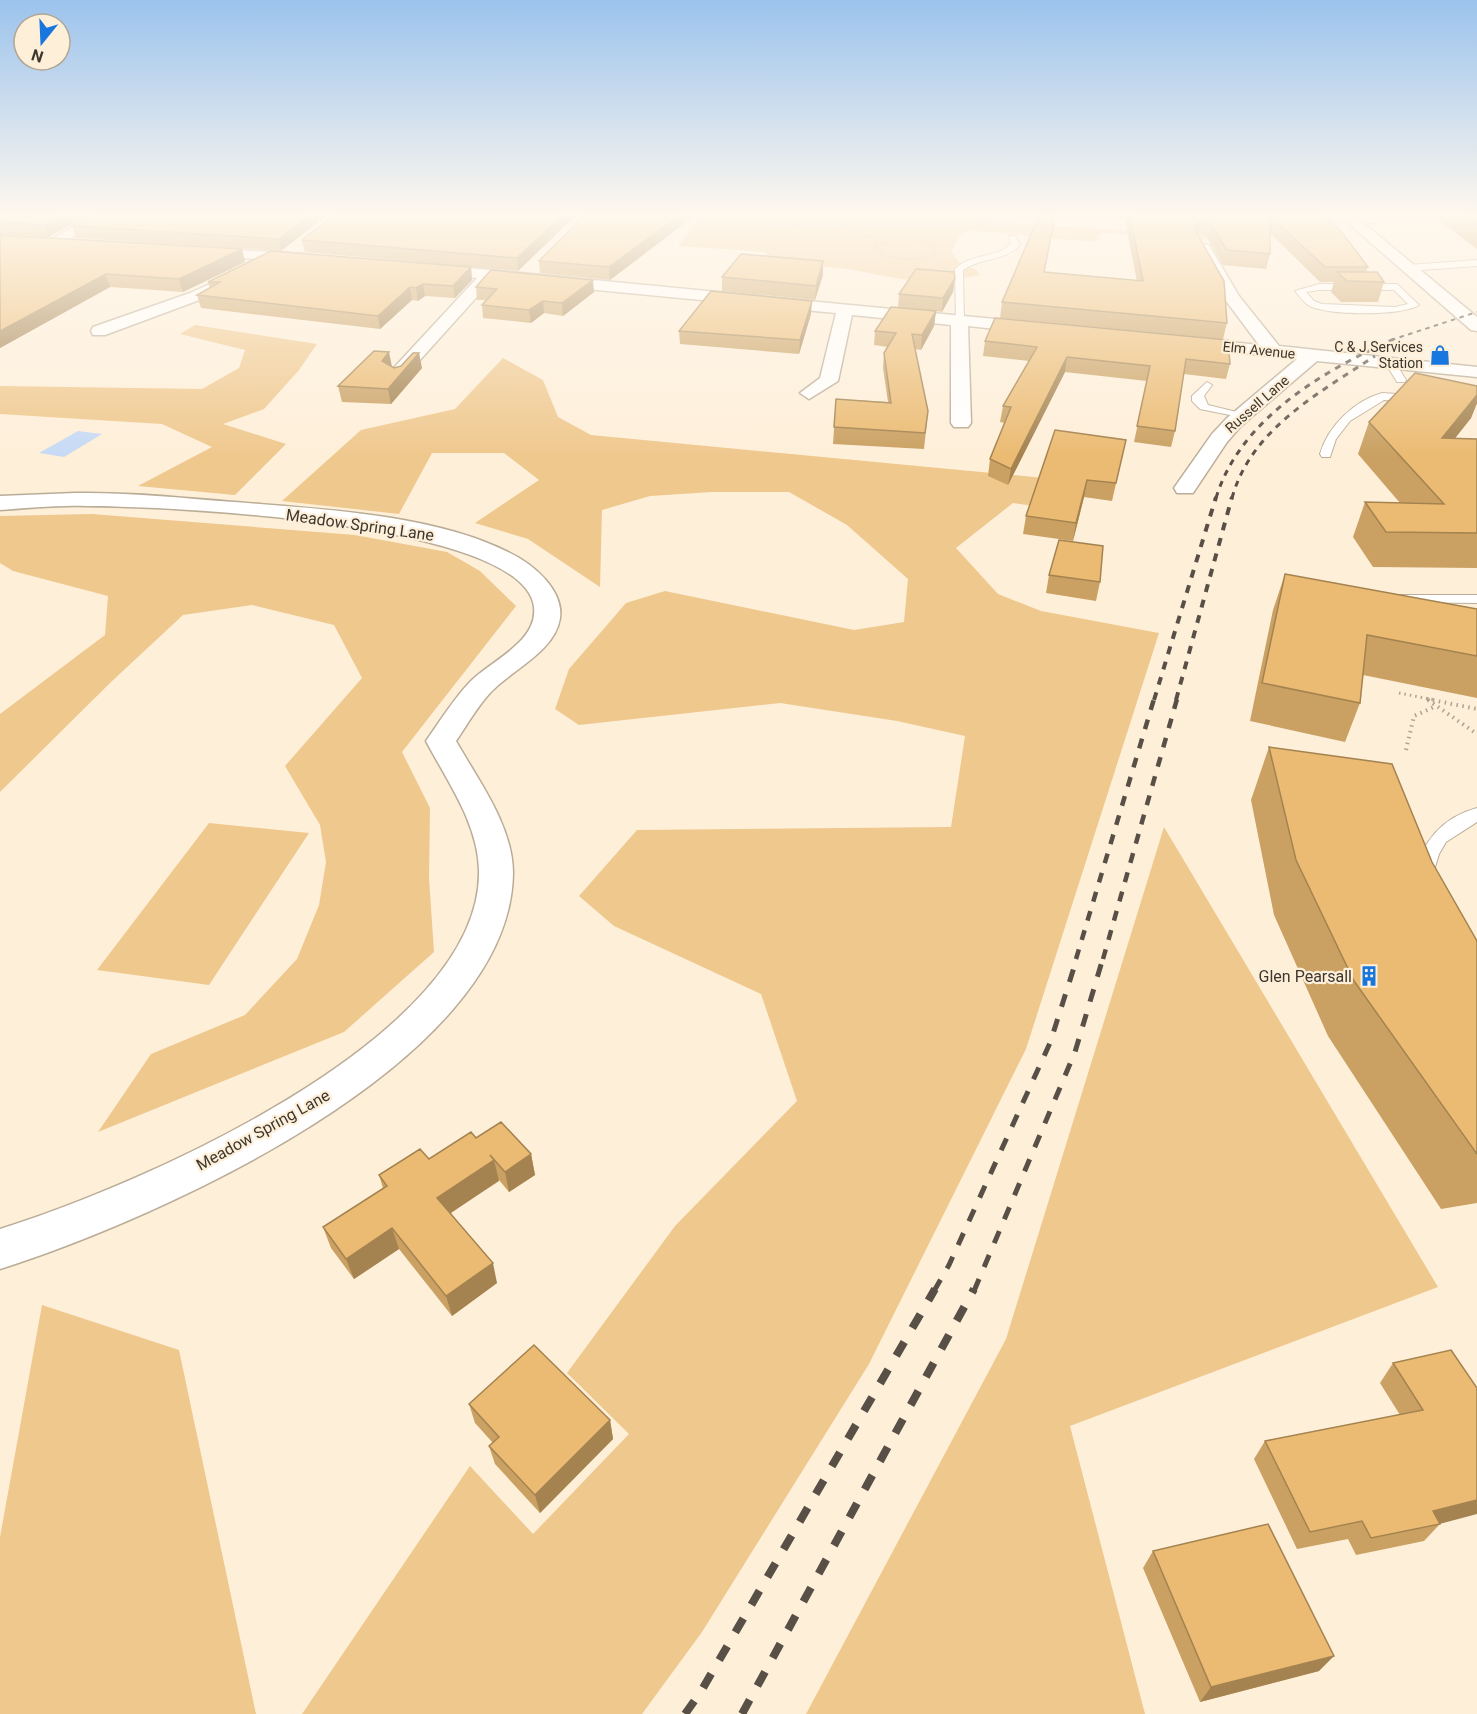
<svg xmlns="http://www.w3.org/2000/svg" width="1477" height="1714" font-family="Roboto,sans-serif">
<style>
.green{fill:#efc88e}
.water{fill:#c7daf5}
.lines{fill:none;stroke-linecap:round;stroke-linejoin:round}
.lane-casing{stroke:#baac97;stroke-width:2}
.street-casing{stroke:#baac97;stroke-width:3}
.secondary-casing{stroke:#baac97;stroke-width:3}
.path-far2{stroke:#aea392;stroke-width:1.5;stroke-dasharray:1 2;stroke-linecap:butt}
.path-far1{stroke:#aea392;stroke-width:3;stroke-dasharray:1.5 4;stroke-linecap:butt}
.path{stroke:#aea392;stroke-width:4;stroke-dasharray:1.5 4.5;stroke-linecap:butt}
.lane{fill:#fff;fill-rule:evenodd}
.street{fill:#fff;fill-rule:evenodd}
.secondary{fill:#fff;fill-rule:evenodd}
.rail-far5{stroke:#585046;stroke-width:2;stroke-dasharray:4.5 4.5;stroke-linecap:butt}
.rail-far4{stroke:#585046;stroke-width:3;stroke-dasharray:6 6;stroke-linecap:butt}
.rail-far3{stroke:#585046;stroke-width:4;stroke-dasharray:8 8;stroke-linecap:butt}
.rail-far2{stroke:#585046;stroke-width:4.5;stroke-dasharray:10 10;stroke-linecap:butt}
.rail-far1{stroke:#585046;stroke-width:5;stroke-dasharray:13 13;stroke-linecap:butt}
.rail{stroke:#585046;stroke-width:8;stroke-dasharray:16 16;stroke-linecap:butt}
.wall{fill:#caa163}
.shaded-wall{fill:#a48350}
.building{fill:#ebbb73;stroke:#a48350;stroke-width:1.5}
.labels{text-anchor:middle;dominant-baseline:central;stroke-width:4.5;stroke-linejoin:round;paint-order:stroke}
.far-poi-label{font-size:14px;fill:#3d372e;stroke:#feefd9;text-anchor:end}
.far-street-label{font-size:14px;fill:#3d372e;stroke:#feefd9}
.street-label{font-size:16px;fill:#3d372e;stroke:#feefd9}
.poi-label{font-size:16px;fill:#3d372e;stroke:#feefd9;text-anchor:end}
</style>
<rect width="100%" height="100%" fill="#feefd9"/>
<!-- green -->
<path class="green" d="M701,216H979L982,221L1144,232L1167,216L1173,234L1220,236L1204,240L1104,233L1096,236L1100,240C1092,245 992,231 971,231C959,233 956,242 951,252L960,263L977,270L979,275C926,288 899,278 847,269C819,265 788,265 760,264L767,252L678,246Z
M195,325L317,344L299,370L264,409L223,424L286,444L235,495L138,486L212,447L162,424L0,414V386L202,389L239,368L245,350L180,334Z
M503,358L543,380L558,417L591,435L1065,480L1056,509L1013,503L956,548L998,594L1041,611L1159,633L1026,1049L869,1364L702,1632L642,1714H302L470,1466L533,1534L629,1434L567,1373L675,1226L797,1101L761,994L614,926L579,896L637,830L951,827L965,736L897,721L780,703L579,725L555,709L569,669L626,603L665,591L854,630L904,622L908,579L847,525L789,492H712L650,496L602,510L600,587L528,539L475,523L539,480L504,453H432L399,514L282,501L361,430L455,409Z
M92,514L355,535L447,552L480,571L516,606L402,752L430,808L429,878L434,952L344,1032L98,1132L151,1054L245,1015L297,959L319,905L326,862L320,825L285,766L362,678L334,625L252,605L183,615L111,682L0,792V714L105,635L108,596L13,571L0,563V516Z
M209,823L309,833L209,985L97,970Z
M1164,827L1438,1287L1070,1426L1145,1714H806L1006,1339Z
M42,1305L179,1350L256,1714H0V1537Z"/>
<!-- water -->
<path class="water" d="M78,431L102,434L64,457L39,453Z"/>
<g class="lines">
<!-- lane casing -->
<g class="lane-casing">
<path id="lane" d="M1009,236H1015L1020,245C1004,262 982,257 963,270L964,321L956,323L955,269C971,253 994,259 1011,244Z
M1477,260V266L1408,271L1404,268L1408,265Z
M1319,284H1397L1419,305C1404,316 1324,316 1308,305C1303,302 1299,295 1295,291ZM1319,290H1394L1408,304L1395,307L1322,304L1314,301L1306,292Z
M1387,362H1395L1406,380L1405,382H1397L1386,364Z
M1207,382L1212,385L1204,396L1208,405L1245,414V418L1200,409L1192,401V396Z
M1382,393L1412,395L1418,398L1412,401L1384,400L1350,421L1336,439L1330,457H1322L1320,454C1328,426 1354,401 1382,393Z
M1393,595H1477V603L1388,602L1386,599L1388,596Z
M1477,808V822L1446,842L1439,854L1430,884H1416L1413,879C1421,844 1440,818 1477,808Z"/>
</g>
<!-- street casing -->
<g class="street-casing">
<path id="street" d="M92,216H109L57,246L52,247L45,243Z
M1299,216H1378L1381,219L1374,223L1306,220Z
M1204,244L1209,245L1239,296L1279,346L1477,367V377L1317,361L1241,426L1227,442L1193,493H1177L1174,488L1212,434L1227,418L1297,359L1177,346L1174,342L1183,337L1259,345L1224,298L1197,248Z
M200,248L305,254L312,258L305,262L195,255L193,252L195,249Z
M428,264L1036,323L1044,328L1036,333L968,326L971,423L968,427H954L951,423V325L852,315L838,381L809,399L800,393L820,378L836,313L492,280L402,380H390L387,376L390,372L477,278L423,272L420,269Z
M239,271L244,273L247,276L244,279L202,299L105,335H93L91,331L93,327L190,293Z
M75,493C128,492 182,498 234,502C319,509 434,514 510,553C533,564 564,590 560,618C555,652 511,670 490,693C477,707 467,725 456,741C478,780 513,826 513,873C511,1064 154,1220 0,1269V1229C134,1188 483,1038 479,870C478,823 447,781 426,741C440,721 453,700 469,683C489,661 538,643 534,607C524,521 158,506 86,506C57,505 29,508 0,510V496Z"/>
</g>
<!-- secondary casing -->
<g class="secondary-casing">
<path id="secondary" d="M1340,216H1355L1477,317V331L1471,330Z"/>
</g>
<!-- path-far2 -->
<path class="path-far2" d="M818,216L871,236
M797,226L799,222L817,216
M871,236L918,240L935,248L933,256L908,259L883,256Z
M877,245L891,241"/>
<!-- path-far1 -->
<path class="path-far1" d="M1399,693L1435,700"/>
<!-- path -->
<path class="path" d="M1427,699L1477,709
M1428,700L1477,734
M1406,750L1414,716L1436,706"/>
<!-- lane -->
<use href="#lane" class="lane"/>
<!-- street -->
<use href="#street" class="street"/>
<!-- secondary -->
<use href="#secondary" class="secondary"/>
<!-- rail-far5 -->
<path class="rail-far5" d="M1391,340L1477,312"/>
<!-- rail-far4 -->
<path class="rail-far4" d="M1216,498C1240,419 1323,371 1394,339
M1232,498C1251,429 1319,393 1375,356"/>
<!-- rail-far3 -->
<path class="rail-far3" d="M1154,700L1216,497
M1176,700L1232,497"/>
<!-- rail-far2 -->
<path class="rail-far2" d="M1076,959L1154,699
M1103,959L1177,699"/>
<!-- rail-far1 -->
<path class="rail-far1" d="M934,1291L949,1265L1050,1043L1077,958
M974,1291L1075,1052L1103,958"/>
<!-- rail -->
<path class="rail" d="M685,1714L700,1693L935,1289
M742,1714L974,1289"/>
</g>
<!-- wall -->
<path class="wall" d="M0,216H87L48,237L0,234Z
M90,216H326L281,251L76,238L72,226Z
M333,216H575L518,271L305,252L302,240Z
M584,216H694L610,280L540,273L539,261Z
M1124,216H1324L1368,267L1366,272L1384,282L1378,302H1341L1331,292L1334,282H1320L1270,233V254L1266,269L1223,265L1206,236L1198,234L1227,323L1223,339L1000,318L1002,302L1137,281Z
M1433,216H1477V249Z
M0,235L242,249L245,262L183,292L110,287L0,348Z
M823,261V275L815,300L722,291V277Z
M471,267L472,280L455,298L425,296L418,301L412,300L380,329L201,308L197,295L210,288L208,282Z
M955,278L953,292L942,312L936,311L934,326L921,350L915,349L928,411L924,449L833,444L836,399L888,402L883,368L884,353L888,347L874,345L875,331L898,308L899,294Z
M476,287L594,292L563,316L544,313L531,323L483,318L482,305L486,300H477Z
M811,314L799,354L680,344L679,331Z
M995,318L1230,364L1226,379L1184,374L1175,431L1171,447L1134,442L1147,381L1065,372L1008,485L988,476L990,459L1005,423L1000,422L1003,406L1029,361L983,356L985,341Z
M392,367L394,368H422L391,404L342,402L338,386Z
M1477,386V403L1471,418L1455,438L1477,439V568L1373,567L1353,537L1365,502L1400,503L1358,454L1369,422Z
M1126,440L1112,501L1084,497L1073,541L1023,534L1026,516Z
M1285,574L1477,609V698L1363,675L1360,703L1345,742L1250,721L1273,610Z
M1049,575L1100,582L1096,601L1046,593Z
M1269,747L1432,862L1477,941V1203L1441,1209L1328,1036L1274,915L1251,800Z
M476,1138L531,1154L535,1175L509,1192L499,1180L451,1213L497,1283L452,1316L399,1249L354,1279L331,1248L323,1227L383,1188L379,1175L429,1159Z
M1451,1350L1440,1524L1424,1541L1356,1555L1348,1539L1297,1549L1254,1459L1265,1441L1400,1415L1380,1383L1393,1363Z
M469,1404L610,1420L613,1439L540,1513L495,1464L489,1446L493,1443L475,1423Z
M1153,1551L1319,1671L1200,1702L1143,1568Z"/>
<!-- shaded-wall -->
<path class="shaded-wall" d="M62,216H87L48,237L45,225Z
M309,216H326L281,251L279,239Z
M562,216H575L518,271L517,258Z
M679,216H694L610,280L609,267Z
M1201,220L1198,234L1190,241L1193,227Z
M242,249L245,262L183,292L179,279Z
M823,261V275L815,300L816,286Z
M471,267L472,280L455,298L453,286Z
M106,274L110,287L0,348V331Z
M955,278L953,292L942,312L943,298Z
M593,280L594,292L563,316L562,303Z
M423,284L425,296L418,301L416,288Z
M410,287L412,300L380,329L378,316Z
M543,301L544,313L531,323L529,310Z
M812,301L811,314L799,354L800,340Z
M936,311L934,326L921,350L922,335Z
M389,352L392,367L382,361Z
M419,353L422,368L391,404L388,389Z
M1067,357L1065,372L1008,485L1011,469Z
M1477,395V403L1471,418L1430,470L1442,438Z
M1087,480L1084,497L1073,541L1076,523Z
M531,1154L535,1175L509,1192L505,1172Z
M494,1160L499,1181L443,1218L437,1198Z
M392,1228L399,1249L354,1279L346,1259Z
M493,1263L497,1283L452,1316L446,1296Z
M610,1420L613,1439L540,1513L535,1495Z
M1477,1500V1514L1432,1526L1433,1511Z
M1334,1656L1319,1671L1200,1702L1211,1687Z"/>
<!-- building -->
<path class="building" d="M0,216H62L45,225L0,222Z
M90,216H309L279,239L72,226Z
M333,216H562L517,258L302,240Z
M584,216H679L609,267L539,261Z
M1039,216H1055L1044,272L1143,281L1130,216H1324L1340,230L1368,267H1325L1270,216V254L1227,250L1209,222L1201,220L1193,227L1224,281L1227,323L1002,302Z
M1466,216H1477V224Z
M0,235L242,249L179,279L106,274L0,331Z
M271,251L471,267L453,286L423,284L416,288L410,287L378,316L197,295L220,282H208Z
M741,254L823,261L816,286L722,277Z
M916,269L954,272L955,278L943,298L899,294Z
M491,270L593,280L562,303L543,301L529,310L482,305L497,289L476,287Z
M1337,272H1377L1384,282L1347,281Z
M711,291L812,301L800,340L679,331Z
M891,307L936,311L922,335L912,334L928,411L925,433L834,427L836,399L891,403L884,353L896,333L875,331Z
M995,318L1228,340L1230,364L1186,359L1175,431L1137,426L1150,366L1067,357L1011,469L990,459L1011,407L1003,406L1037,347L985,341Z
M374,351L389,352L382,361L394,368L401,366L413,353H419L388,389L338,386Z
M1415,373L1477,386V395L1442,438L1477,439V533L1386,532L1365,502L1444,504L1369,422Z
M1055,430L1126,440L1116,483L1087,480L1076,523L1026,516Z
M1059,540L1103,546L1100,582L1049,575Z
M1285,574L1477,609V656L1367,635L1360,703L1262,683Z
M1269,747L1392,764L1432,862L1477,941V1154L1354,981L1296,860Z
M501,1122L531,1154L505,1172L490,1155L494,1160L437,1198L493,1263L446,1296L392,1228L346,1259L323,1227L387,1186L379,1175L420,1149L429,1159L471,1132L476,1138Z
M534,1345L610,1420L535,1495L489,1446L499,1437L469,1404Z
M1451,1350L1477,1388V1500L1433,1511L1440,1524L1371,1538L1362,1521L1310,1532L1265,1441L1423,1410L1393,1363Z
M1268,1524L1334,1656L1211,1687L1153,1551Z"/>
<!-- sky -->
<linearGradient id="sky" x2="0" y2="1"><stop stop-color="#9bc3ed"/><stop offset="0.47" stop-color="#fff8ee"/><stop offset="1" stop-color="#fff8ee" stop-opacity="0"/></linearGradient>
<rect width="1477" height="456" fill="url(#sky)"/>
<!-- icons -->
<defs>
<g id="shop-bare" transform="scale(1.62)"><path d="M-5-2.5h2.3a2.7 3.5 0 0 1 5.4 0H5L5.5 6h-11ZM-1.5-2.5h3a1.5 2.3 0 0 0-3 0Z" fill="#1876df" stroke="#feefd9" stroke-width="2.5" paint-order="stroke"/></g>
<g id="building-bare" transform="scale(1.62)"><path d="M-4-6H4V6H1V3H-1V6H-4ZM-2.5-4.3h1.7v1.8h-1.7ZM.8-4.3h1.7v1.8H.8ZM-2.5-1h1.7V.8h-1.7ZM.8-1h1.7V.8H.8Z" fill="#1876df" stroke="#feefd9" stroke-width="2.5" paint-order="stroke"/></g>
</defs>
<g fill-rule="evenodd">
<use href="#shop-bare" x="1440" y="355"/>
<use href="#building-bare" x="1369" y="976"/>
</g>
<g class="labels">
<!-- far-poi labels -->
<g class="far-poi-label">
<text x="1423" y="347">C &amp; J Services<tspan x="1423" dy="16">Station</tspan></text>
</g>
<!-- far-street labels -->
<g class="far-street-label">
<text transform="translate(1259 350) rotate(6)">Elm Avenue</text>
<text transform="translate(1257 404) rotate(-41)">Russell Lane</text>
</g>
<!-- street labels -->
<g class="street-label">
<text transform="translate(360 525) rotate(8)">Meadow Spring Lane</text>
<text transform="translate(263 1130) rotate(-29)">Meadow Spring Lane</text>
</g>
<!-- poi labels -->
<g class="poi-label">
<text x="1352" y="976">Glen Pearsall</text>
</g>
</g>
<!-- north arrow -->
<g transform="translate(42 42) rotate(198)"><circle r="28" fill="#feefd9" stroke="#b1a595" stroke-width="1.5"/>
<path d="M0-4.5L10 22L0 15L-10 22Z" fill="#1876df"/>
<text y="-9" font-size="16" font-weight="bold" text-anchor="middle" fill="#3d372e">N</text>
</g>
</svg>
